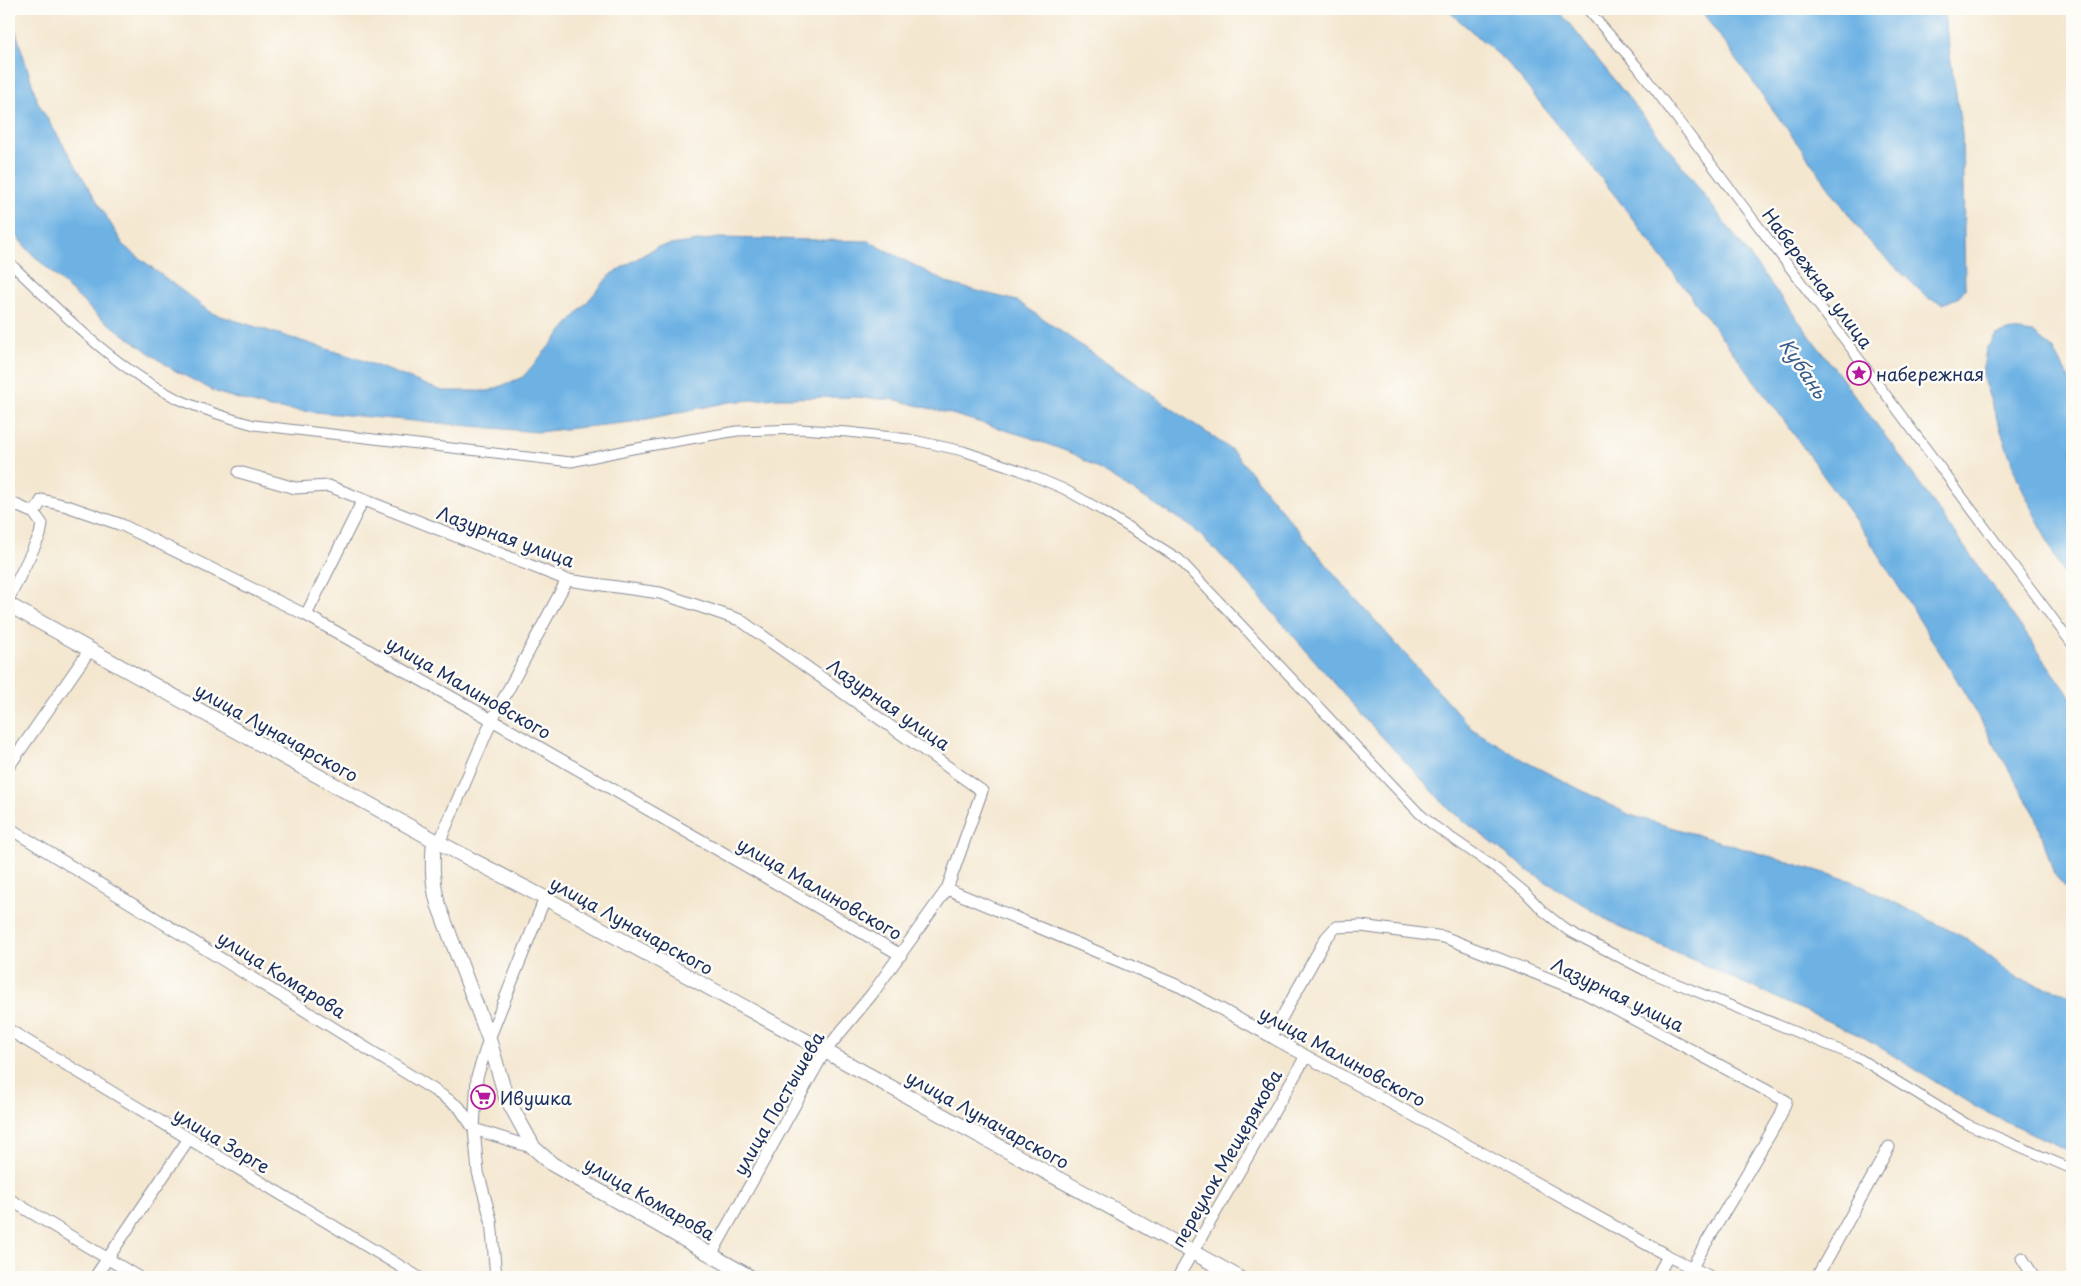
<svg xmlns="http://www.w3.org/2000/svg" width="2081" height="1286" font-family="'Playpen Sans',sans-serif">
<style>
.water{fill:#6eb2e4;stroke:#4470a1}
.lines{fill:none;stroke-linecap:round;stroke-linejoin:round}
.pedestrian-casing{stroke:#888b97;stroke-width:11}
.minor-casing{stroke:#888b97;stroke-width:13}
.tertiary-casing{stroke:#888b97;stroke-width:16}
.pedestrian{stroke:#fff;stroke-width:9}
.minor{stroke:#fff;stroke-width:11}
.tertiary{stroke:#fff;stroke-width:14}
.labels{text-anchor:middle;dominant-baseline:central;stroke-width:5;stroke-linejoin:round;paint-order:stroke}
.street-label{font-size:18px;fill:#1b2f5e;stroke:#fdfcf7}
.poi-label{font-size:18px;fill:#1b2f5e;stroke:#fdfcf7;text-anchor:start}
.water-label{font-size:19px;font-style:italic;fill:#385d8d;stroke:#fdfcf7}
</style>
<rect width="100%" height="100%" fill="#fdfcf7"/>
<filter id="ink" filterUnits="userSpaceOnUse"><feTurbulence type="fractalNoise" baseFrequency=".02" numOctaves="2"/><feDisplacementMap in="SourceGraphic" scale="10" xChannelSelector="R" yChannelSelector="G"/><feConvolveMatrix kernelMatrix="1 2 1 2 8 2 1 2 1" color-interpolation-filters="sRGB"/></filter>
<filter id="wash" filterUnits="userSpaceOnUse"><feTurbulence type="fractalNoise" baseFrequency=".0096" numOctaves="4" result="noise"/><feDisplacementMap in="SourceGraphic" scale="20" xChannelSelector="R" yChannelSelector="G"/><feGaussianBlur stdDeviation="1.12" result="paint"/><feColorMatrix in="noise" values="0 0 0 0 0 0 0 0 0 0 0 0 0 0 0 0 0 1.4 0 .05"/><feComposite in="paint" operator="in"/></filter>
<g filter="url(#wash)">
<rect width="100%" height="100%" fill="#f4e7d0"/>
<!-- water -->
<path class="water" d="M9,9L38,103L124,246L211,313L356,358L442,391H489L523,377L611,274L657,247L719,238L868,241L950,284L1017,301L1233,451L1346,588L1472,729L1532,765L1630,815L1852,881L1969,940L2018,979L2072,995V1152L1979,1109L1865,1038L1616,925L1527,870L1450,810L1363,716L1236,570L1192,527L1074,454L1028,437L955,415L896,400L853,397L777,398L729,402L632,422L537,432L270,408L218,393L172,369L97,315L29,251L9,227Z
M1446,9H1556L1560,12L1667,146L1895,449L2072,699V895L2054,874L2036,816L1954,675L1868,538L1778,412L1617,198L1507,62Z
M1700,9H1943L1962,133L1965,288L1959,297L1943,304L1928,298L1868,241Z
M2012,330L2033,333L2053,349L2072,383V589L2062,572L2017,477L1982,376L1986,349L1996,335Z"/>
</g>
<g filter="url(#ink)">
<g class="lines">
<!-- pedestrian casing -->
<g class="pedestrian-casing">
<path id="pedestrian" d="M1587,9L1637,66L1869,372L2072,644
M9,262C61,312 113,367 178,399C203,410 228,418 254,425L571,462L632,449L737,431L799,429L848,432L909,439L963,451L1019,470L1064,489L1103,511L1179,559L1419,813L1433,825L1497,869L1525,892L1543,911L1567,930L1646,971L1857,1057L1967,1124L2072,1169"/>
</g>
<!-- minor casing -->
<g class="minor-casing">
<path id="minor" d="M239,472L295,488L329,486L567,580L660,593L740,620L982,791L947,889L872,994L825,1051L711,1255
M9,502L34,513L42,500L67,506L122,525L306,615L492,720L901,955
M9,598L40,535L42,524L34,513
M306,615L363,500
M9,766L89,651
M9,828L434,1090L459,1107L474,1129L534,1148
M439,843L492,720L567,580
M947,889L1181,987L1668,1256L1711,1277
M9,1030L418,1277
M1271,1037L1326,938L1336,927L1361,926L1444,937L1585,993L1786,1101L1780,1117L1692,1267
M9,1199L138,1277
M2022,1258L2034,1277
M95,1277L188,1140
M496,1277L491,1220L478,1172L474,1129L477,1077L489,1039L545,898
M1178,1277L1306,1056
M1657,1277L1668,1256
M1817,1277L1889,1147"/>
</g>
<!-- tertiary casing -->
<g class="tertiary-casing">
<path id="tertiary" d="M9,605L434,840L545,898L1238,1277
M434,840C432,863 432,882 438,904L489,1039L506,1097L534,1148L552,1164L750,1277"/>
</g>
<!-- pedestrian -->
<use href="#pedestrian" class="pedestrian"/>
<!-- minor -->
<use href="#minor" class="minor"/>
<!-- tertiary -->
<use href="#tertiary" class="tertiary"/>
</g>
</g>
<!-- icons -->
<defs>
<g id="sight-ring" transform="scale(1.25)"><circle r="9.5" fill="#fdfcf7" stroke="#b5179e" stroke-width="1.5"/><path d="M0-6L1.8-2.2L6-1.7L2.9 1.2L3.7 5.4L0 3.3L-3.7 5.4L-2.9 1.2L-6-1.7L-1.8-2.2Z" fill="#b5179e"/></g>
<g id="supermarket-ring" transform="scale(1.25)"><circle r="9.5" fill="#fdfcf7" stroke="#b5179e" stroke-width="1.5"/><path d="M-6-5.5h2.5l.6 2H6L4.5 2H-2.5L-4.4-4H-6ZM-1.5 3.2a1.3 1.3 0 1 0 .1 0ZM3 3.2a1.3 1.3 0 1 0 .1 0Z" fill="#b5179e"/></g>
</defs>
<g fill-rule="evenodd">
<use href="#sight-ring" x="1859" y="373"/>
<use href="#supermarket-ring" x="483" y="1097"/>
</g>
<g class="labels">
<!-- street labels -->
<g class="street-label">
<text transform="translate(1818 278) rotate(53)">Набережная улица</text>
<text transform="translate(506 536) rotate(20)">Лазурная улица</text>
<text transform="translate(469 687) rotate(30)">улица Малиновского</text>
<text transform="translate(889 704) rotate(35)">Лазурная улица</text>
<text transform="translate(277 732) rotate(29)">улица Луначарского</text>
<text transform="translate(820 888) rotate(30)">улица Малиновского</text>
<text transform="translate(632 925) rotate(29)">улица Луначарского</text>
<text transform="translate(282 974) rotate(32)">улица Комарова</text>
<text transform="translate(1618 994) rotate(26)">Лазурная улица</text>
<text transform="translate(1343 1056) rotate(29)">улица Малиновского</text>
<text transform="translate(778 1103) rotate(-60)">улица Постышева</text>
<text transform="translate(988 1119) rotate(29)">улица Луначарского</text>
<text transform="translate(222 1140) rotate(31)">улица Зорге</text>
<text transform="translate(1226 1158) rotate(-60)">переулок Мещерякова</text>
<text transform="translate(650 1198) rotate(30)">улица Комарова</text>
</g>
<!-- poi labels -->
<g class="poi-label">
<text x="1876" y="373">набережная</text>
<text x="500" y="1097">Ивушка</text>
</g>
<!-- water labels -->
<g class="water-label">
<text transform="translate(1804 368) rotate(56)">Кубань</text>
</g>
</g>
<!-- margin -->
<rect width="2081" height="1286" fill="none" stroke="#fdfcf7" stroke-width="30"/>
</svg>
